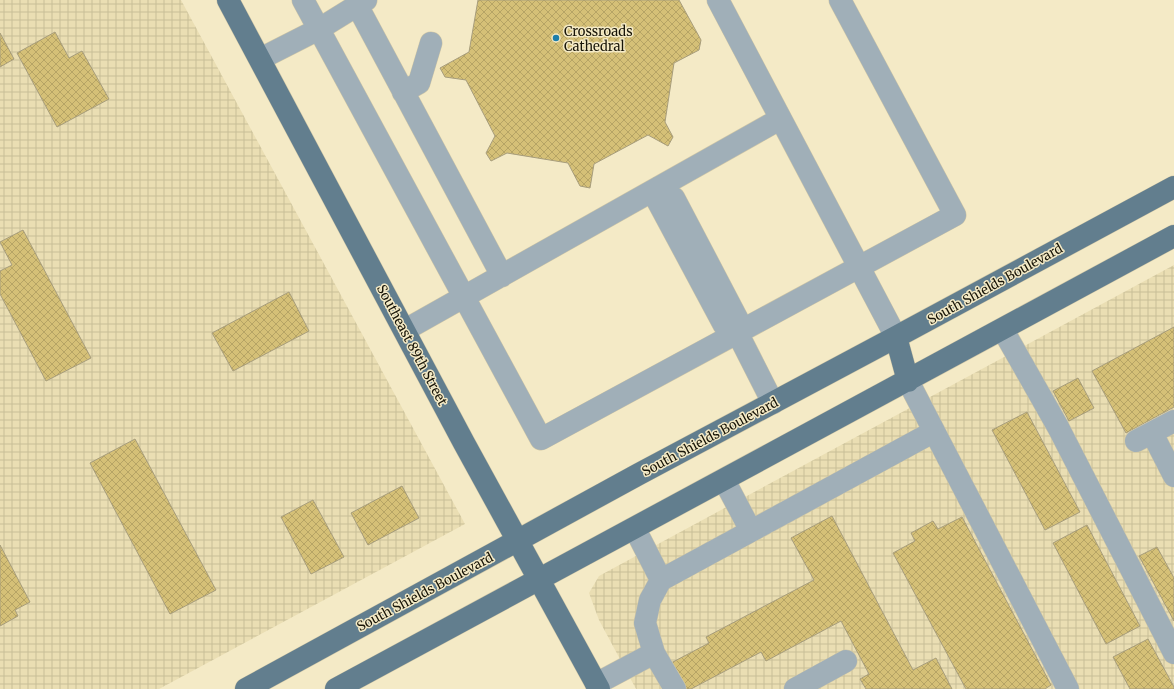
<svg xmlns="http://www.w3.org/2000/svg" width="1174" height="689" font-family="Merriweather,serif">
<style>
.industrial{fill:url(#industrial-grid)}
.building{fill:url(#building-cross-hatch);stroke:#a79d7c}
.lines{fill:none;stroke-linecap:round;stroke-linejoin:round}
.minor-casing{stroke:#d1c8a7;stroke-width:23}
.major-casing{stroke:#d1c8a7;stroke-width:23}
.minor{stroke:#a0afb8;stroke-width:22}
.major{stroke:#627e8e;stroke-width:22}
.poi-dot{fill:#1d7eaa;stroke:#f4eac6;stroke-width:1.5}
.labels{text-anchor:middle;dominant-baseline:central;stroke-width:3;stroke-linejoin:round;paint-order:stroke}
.poi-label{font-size:13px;fill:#171407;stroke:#f4eac6;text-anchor:start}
.street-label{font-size:13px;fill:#171407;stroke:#f4eac6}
</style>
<defs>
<pattern id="industrial-grid" width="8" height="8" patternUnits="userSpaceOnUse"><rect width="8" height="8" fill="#eadeb3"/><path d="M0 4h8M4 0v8" fill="none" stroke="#c8be98"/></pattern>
<pattern id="building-cross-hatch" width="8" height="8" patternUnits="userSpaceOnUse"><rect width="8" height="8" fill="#d5c077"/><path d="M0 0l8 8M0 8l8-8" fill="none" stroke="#b6a465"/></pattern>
</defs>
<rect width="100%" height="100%" fill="#f4eac6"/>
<!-- industrial -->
<path class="industrial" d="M0,0H181L465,524L159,689H0Z
M1174,265V689H636L599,620L589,593L599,576Z"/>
<!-- building -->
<path class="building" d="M478,0H679L701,40L699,50L674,63L665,122L673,137L668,146L648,135L594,164L590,188L580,186L568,163L507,153L491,161L486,153L495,136L466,80L445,77L440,68L469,52Z
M55,32L69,58L82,51L109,99L57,127L17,53Z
M0,33L14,59L0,67Z
M23,230L91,358L46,381L0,294V271L12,265L0,242Z
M289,292L309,331L233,371L212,333Z
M1174,327V407L1126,433L1092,371Z
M1078,378L1094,408L1069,421L1053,391Z
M1027,412L1080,512L1045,530L992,430Z
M135,439L216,590L170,614L90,463Z
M402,486L419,518L368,545L351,513Z
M313,500L344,557L311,574L281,517Z
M832,516L913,670L936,658L952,689H866L860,679L869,674L841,621L766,661L761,652L691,689H685L671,663L709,643L706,637L814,580L791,538Z
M962,517L1051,685L1045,689H966L893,553L915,541L911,533L933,521L938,529Z
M1087,525L1140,626L1106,644L1053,543Z
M0,545L30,602L15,610L18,616L0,626Z
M1157,547L1174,578V621L1139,556Z
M1148,639L1174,687V689H1130L1113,657Z"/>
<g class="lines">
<!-- minor casing -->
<g class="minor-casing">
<path id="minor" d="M303,0L541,439L955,215L840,0
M718,0L896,337
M357,5L502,276
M260,59L319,29L366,0
M403,92L419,83L431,43
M405,330L780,119
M1003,330L1058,427L1174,653
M738,334L724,325L656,198L659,187L674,198L738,320V334L773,403
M908,381L1068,689
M1152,433L1174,476
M1136,441L1174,421
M724,480L751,531
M635,529L661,580
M654,653L645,623L650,600L661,580L933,432
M596,684L654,653L675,689
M795,689L846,661"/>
</g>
<!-- major casing -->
<g class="major-casing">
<path id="major" d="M228,0L464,443L599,689
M896,337L908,381
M246,689L639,474L896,337L1174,187
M336,689L1174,236"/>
</g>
<!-- minor -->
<use href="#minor" class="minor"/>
<!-- major -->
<use href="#major" class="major"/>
</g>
<!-- markers -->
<circle class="poi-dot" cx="556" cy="38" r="4"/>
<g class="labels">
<!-- poi labels -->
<g class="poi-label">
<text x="564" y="31">Crossroads<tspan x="564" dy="15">Cathedral</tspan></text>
</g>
<!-- street labels -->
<g class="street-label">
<text transform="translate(995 284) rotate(-29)">South Shields Boulevard</text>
<text transform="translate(412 345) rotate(62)">Southeast 89th Street</text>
<text transform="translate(710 437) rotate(-28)">South Shields Boulevard</text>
<text transform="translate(425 592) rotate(-28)">South Shields Boulevard</text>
</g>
</g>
</svg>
